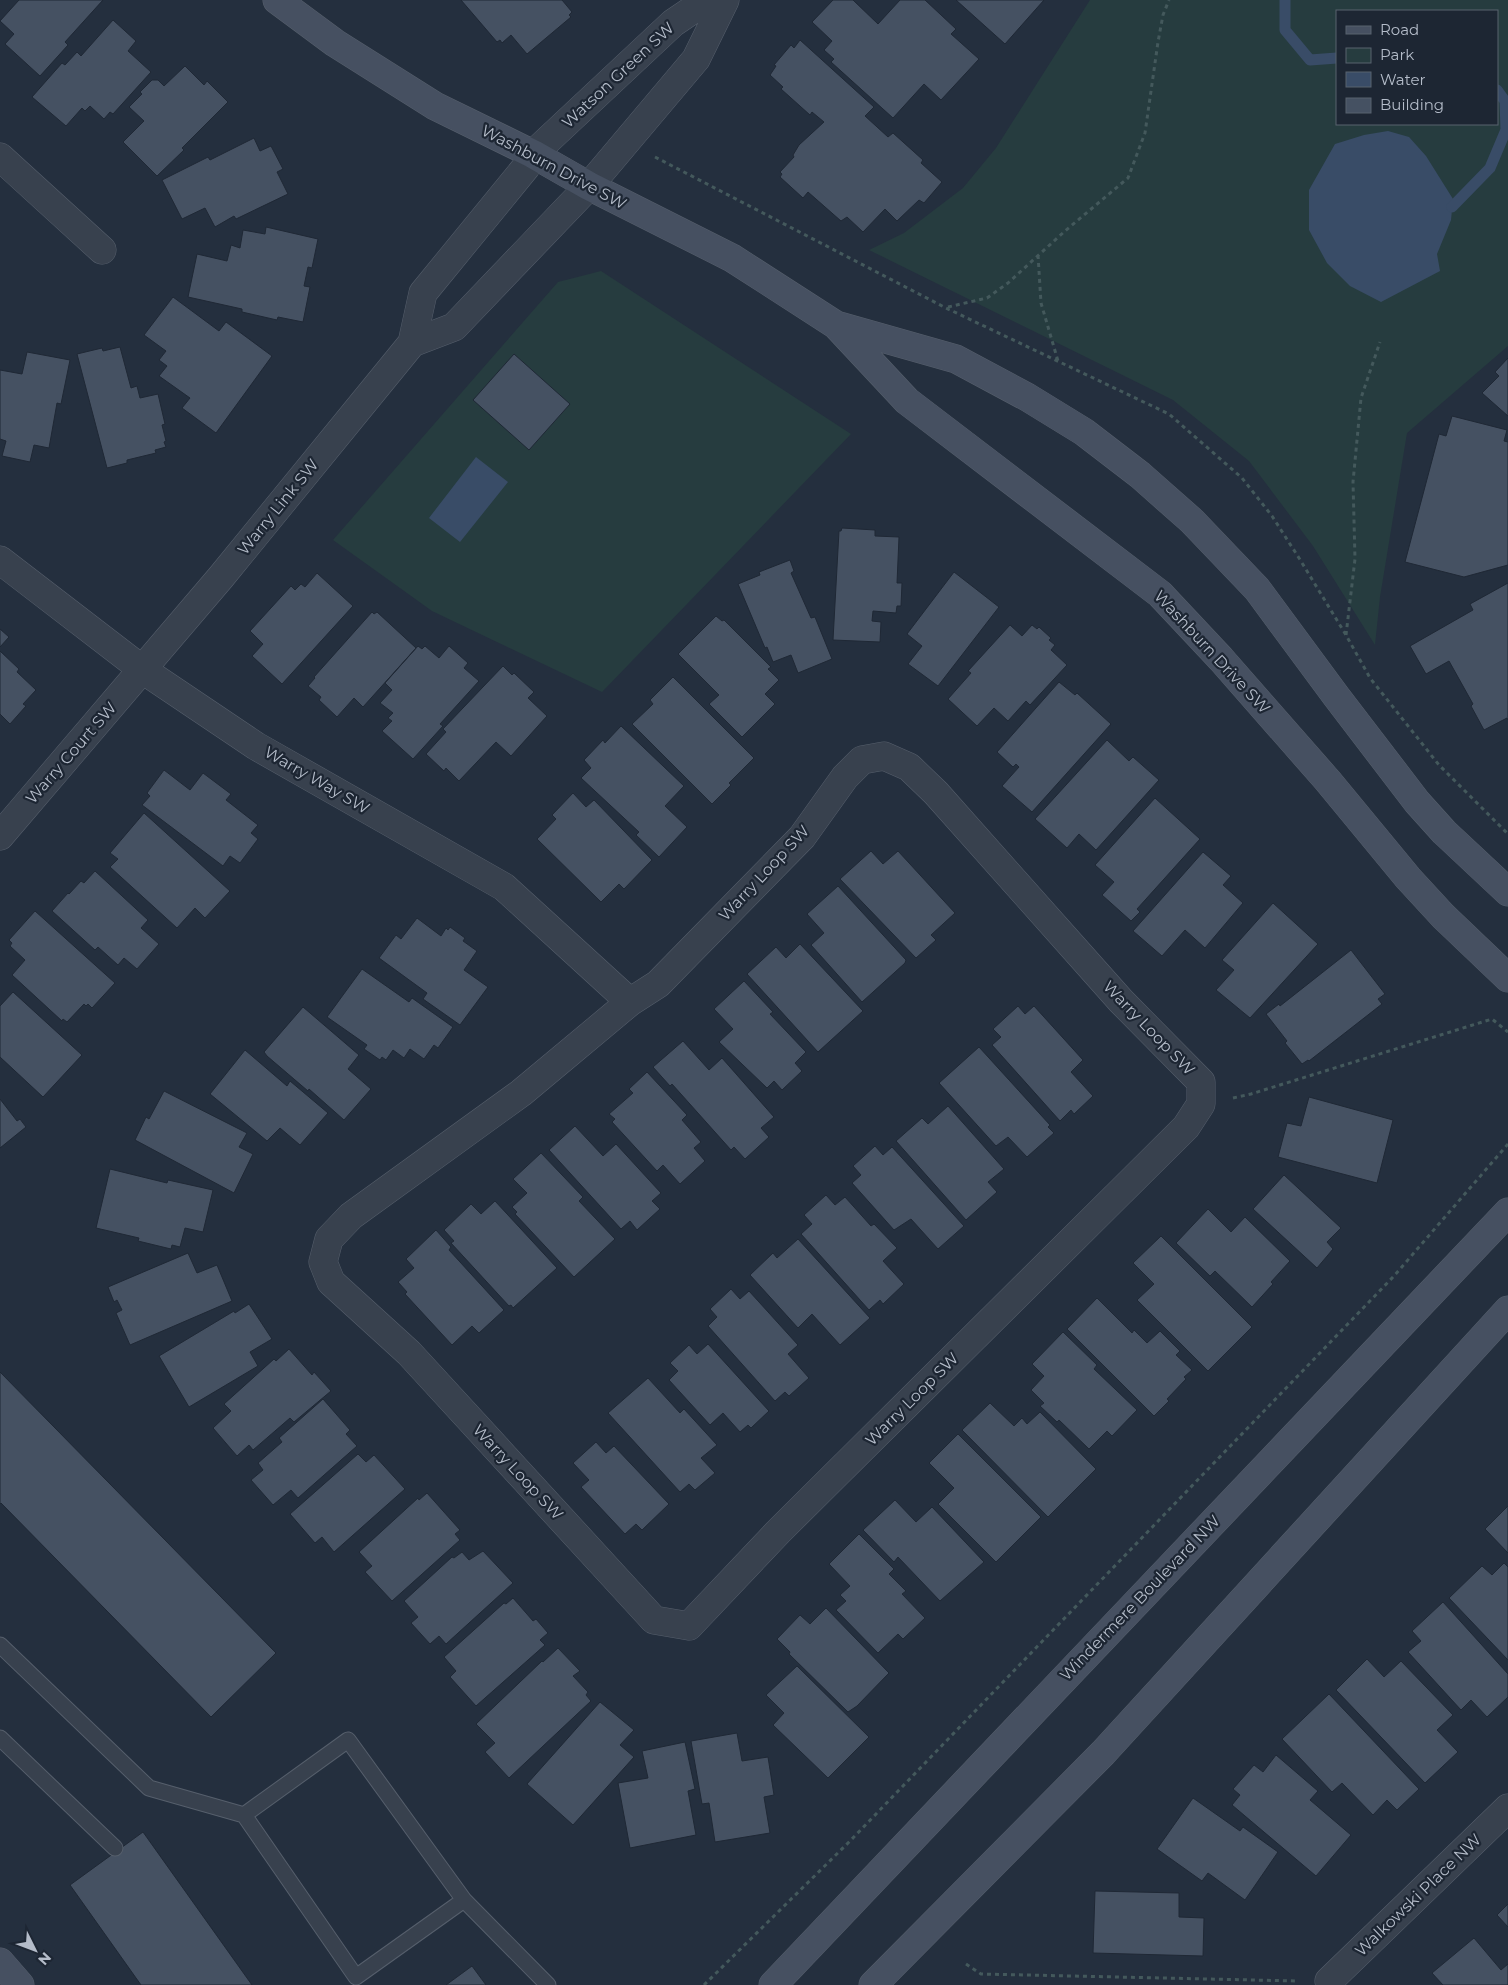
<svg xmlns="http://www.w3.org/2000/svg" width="1508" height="1985" font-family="Montserrat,sans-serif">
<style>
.green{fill:#263c3f;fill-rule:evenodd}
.water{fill:#394c67}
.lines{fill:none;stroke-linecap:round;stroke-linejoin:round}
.stream{stroke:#394c67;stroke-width:11}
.building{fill:#455162;stroke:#1f2835}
.lane-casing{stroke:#565f6c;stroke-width:17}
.street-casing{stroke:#565f6c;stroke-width:29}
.secondary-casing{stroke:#565f6c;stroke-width:29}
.path{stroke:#44595c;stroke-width:3;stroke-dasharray:4 4;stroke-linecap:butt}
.lane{stroke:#38414e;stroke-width:15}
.street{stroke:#38414e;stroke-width:28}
.secondary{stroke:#465061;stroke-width:28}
.labels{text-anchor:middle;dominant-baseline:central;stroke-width:4.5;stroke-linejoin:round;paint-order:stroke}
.street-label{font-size:16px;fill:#b4bcc9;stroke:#1d2633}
</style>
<rect width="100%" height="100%" fill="#242f3e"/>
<!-- green -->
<path class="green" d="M1090,0H1508V346L1407,433L1380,597L1375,645L1313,546L1249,461L1173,400L869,250L904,233L963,188L996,148ZM1337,11H1497V124H1337Z
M601,271L851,434L602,692L432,611L333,540L558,282Z"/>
<!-- water -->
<path class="water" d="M1388,131L1409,137L1426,156L1453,199L1451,220L1437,254L1440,271L1381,302L1350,286L1327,263L1309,230V190L1335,144L1364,135Z
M476,457L508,482L460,542L429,518Z"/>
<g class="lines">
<!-- stream -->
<path class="stream" d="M1285,0V30L1310,60L1337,58
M1452,207L1490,168L1506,130L1505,101L1497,90"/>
</g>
<!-- building -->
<path class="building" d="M19,0H103L65,42L68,45L40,76L5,44L14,34L0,21Z
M461,0H562L572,12L569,15L571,17L527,54L511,35L502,43L500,40L497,42Z
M833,0H853L878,24L900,0H925L956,29L951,34L979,59L941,100L924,84L893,118L831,62L834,59L824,50L832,41L812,22Z
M956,0H1044L1005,44Z
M113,20L136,41L128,51L151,72L113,114L110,112L104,119L90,106L85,111L82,108L66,126L32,97L62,63L65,65L77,52L81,56Z
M800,40L874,107L865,116L888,137L893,133L923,160L921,163L942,182L924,203L919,200L897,221L885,209L863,232L847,217L841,221L808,192L803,198L780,177L782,174L780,172L794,157L793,155L799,145L824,122L812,112L810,115L781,89L783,87L770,75L776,66L774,65L791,45L794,48Z
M185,66L204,85L207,81L228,102L182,148L184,150L157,176L123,142L144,121L129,107L142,94L140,92L152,80H158L164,86Z
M254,138L260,151L271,146L283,169L277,172L288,194L236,219L234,216L215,227L205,208L182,219L162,180L208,157L210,160Z
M266,227L318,239L312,268L308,267L304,286L310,287L303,322L278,317L277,320L242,312V309L188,297L197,254L227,261L231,245L240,248L243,230L265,234Z
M173,297L219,331L226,322L272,356L216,433L182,408L190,398L159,376L167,366L159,360L166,351L144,335Z
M120,347L131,388L137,386L140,398L158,394L165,424L162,425L166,441L164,442L166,447L155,450L156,453L127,460V463L107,468L77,354L102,348L103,351Z
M27,352L70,360L61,404L57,403L49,448L34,445L30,462L2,456L6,441L0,439V370L22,374Z
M514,354L570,404L529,450L473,400Z
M1508,358V416L1482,393L1499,376L1495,372Z
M1452,416L1507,430L1504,441L1508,442V565L1464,577L1405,562L1439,434L1446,436Z
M842,528L875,530V536L899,537L897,583H902L901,606H897L896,613L873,611L872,621L881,622L880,642L833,640L839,531H841Z
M790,560L794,571L791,573L811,618L815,617L832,659L798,673L791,655L773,662L767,647L765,648L738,584L760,575L759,572Z
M954,572L999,607L938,686L908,664L922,646L907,634Z
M317,573L353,606L282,684L252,656L263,644L250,631L291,586L295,590L301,584L305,587Z
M1508,583V720L1507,718L1484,730L1471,706L1473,704L1449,661L1426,674L1410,646L1473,610L1470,604Z
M372,612L374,614L377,612L416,648L363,707L354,698L337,717L319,700L321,697L308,686L315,678L314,677Z
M716,616L722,621L724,620L771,667L768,669L779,680L765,694L775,704L742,737L709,704L719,695L678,654Z
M1010,625L1022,636L1032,625L1037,629L1039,627L1051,638L1049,640L1055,645L1051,650L1067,665L1030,705L1026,701L1008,721L994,708L977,726L948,699L971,673L968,671Z
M0,629L9,637L0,647Z
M418,646L422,649L425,646L439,658L449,646L468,663L464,668L479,681L440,724L443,726L413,759L382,731L392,721L388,718L393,713L380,703L392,690L385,683Z
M0,651L19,669L17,672L36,690L23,704L26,706L10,724L0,714Z
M503,666L512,675L514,673L534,692L528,698L547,716L511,756L496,742L459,781L446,768L444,771L426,754L446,732L443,729Z
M673,677L754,758L729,783L731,785L712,804L632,724L653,704L650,700Z
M1059,682L1075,695L1077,693L1111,724L1032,812L1002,786L1019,767L1016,764L1013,767L997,752Z
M621,726L684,786L665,806L687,827L659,857L636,835L639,832L581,778L591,768L584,760L603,740L605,743Z
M1107,740L1129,761L1133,757L1159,780L1096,850L1079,834L1067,848L1035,819Z
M164,770L190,790L203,773L231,794L226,800L258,825L251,833L258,839L240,863L230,856L223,866L142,805L150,796L147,793Z
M573,793L586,807L594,800L652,860L624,889L619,884L601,902L537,839L556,819L552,815Z
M1155,798L1200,839L1137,909L1140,912L1131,921L1102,895L1114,882L1095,865Z
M144,813L230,891L205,918L195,908L177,928L110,867L118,859L110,853Z
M871,851L883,864L898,851L955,913L931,935L936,940L916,958L840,879Z
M1203,852L1231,876L1223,885L1243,903L1205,948L1185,930L1162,956L1133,931Z
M95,871L148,920L141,928L159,944L137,969L124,958L118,965L98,947L95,950L52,911L68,893L69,894L81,881L84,883Z
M838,886L906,960L905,963L862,1002L811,945L824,933L807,914Z
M1273,903L1318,944L1250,1018L1216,990L1234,970L1222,960Z
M35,911L115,983L92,1008L88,1004L86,1006L84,1004L67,1022L63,1019L62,1021L12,975L25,960L10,946L12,943L9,940Z
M417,918L441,936L446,928L448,930L450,927L465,938L463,941L477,951L464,970L488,987L460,1025L423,999L427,993L379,958L396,935L401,939Z
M800,944L863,1011L818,1052L747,974L776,947L786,958Z
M1351,950L1385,994L1378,999L1382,1004L1309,1061L1308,1060L1302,1064L1285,1043L1287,1041L1266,1014L1279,1004L1280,1006Z
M362,969L409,1002L412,998L453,1027L438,1048L434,1045L424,1059L410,1049L404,1058L393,1050L386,1060L382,1057L380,1060L364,1049L367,1045L327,1017Z
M744,981L773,1012L770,1014L806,1052L795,1063L802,1071L782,1090L774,1081L767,1088L719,1042L733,1029L714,1009Z
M13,992L82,1055L43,1097L0,1057V1006Z
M1018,1006L1025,1014L1034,1006L1083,1060L1071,1072L1093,1096L1074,1114L1071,1110L1060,1121L992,1045L1001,1037L993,1029Z
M303,1007L359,1055L348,1069L371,1089L344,1120L309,1089L308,1091L267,1056L264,1052Z
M683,1041L709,1070L722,1058L774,1117L761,1128L769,1137L745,1159L734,1147L731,1150L672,1084L670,1086L653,1067Z
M979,1047L1050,1125L1048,1127L1054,1133L1027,1157L1008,1137L996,1146L939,1083Z
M245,1050L287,1086L290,1081L328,1113L300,1145L280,1128L267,1141L210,1094Z
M647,1072L687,1115L682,1120L701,1142L694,1148L705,1161L680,1184L663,1165L657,1171L612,1122L615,1119L609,1114L633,1093L629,1089Z
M164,1091L247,1133L239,1147L253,1154L234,1193L135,1140L146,1117L149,1119Z
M1309,1097L1393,1120L1377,1183L1278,1157L1287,1123L1301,1126Z
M0,1099L17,1121L20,1119L26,1127L0,1148Z
M948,1106L1004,1169L988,1182L997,1192L966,1220L896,1141L922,1118L928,1124Z
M575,1126L603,1156L616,1144L661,1193L652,1201L660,1209L637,1230L630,1221L621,1229L549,1150Z
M875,1146L883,1155L892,1147L964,1226L938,1249L911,1219L894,1230L852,1183L861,1175L853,1166Z
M541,1153L583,1197L579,1201L615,1239L574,1277L515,1214L517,1212L512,1207L527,1193L513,1179Z
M110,1169L167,1183L168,1180L213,1190L203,1232L185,1228L180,1247L172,1245L171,1249L138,1241L139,1238L96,1228Z
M1284,1175L1341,1228L1327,1242L1333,1249L1317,1268L1253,1209Z
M826,1195L835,1205L845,1197L871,1226L874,1224L897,1248L883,1261L904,1284L883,1304L880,1300L869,1310L801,1234L812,1224L804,1215Z
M495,1201L557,1268L513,1308L511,1305L509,1306L451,1243L454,1241L444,1230L471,1204L481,1214Z
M1208,1209L1231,1232L1245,1217L1290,1261L1271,1282L1273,1284L1252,1307L1215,1271L1210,1276L1176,1243Z
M436,1230L451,1247L449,1250L504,1310L479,1333L472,1326L452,1345L405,1294L407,1292L398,1282L414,1268L406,1259Z
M1161,1236L1252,1327L1208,1371L1137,1300L1154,1284L1133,1263Z
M798,1239L870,1318L840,1345L812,1314L798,1328L750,1275L773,1253L777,1258Z
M188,1253L197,1273L217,1265L232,1301L130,1345L116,1313L122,1310L117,1300L114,1302L108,1287Z
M731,1289L740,1299L749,1291L798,1345L788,1354L809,1378L789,1396L785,1392L775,1401L708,1326L717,1317L710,1309Z
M1097,1298L1132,1333L1134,1330L1147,1343L1160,1331L1180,1351L1176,1355L1192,1370L1184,1377L1186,1379L1167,1399L1169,1401L1154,1416L1067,1329Z
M249,1304L272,1339L250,1352L258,1366L189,1407L159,1356L234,1311L235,1313Z
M1063,1332L1097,1365L1094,1369L1137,1410L1112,1436L1107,1431L1089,1449L1059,1420L1057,1422L1040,1406L1044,1403L1031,1390L1044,1376L1032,1364Z
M708,1344L769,1411L751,1428L748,1425L740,1432L723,1413L710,1425L669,1380L678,1371L670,1363L689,1345L697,1354Z
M289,1349L312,1375L314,1372L331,1391L294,1422L290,1418L253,1450L249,1445L237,1456L213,1428L231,1411L224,1404L274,1359L276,1361Z
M0,1372L276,1653L211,1717L1,1503L0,1504Z
M648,1378L680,1413L684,1409L717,1445L701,1458L715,1473L695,1490L689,1484L680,1492L608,1413Z
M323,1399L350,1430L346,1434L357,1446L298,1498L291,1490L273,1505L251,1480L263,1470L258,1463L282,1442L279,1438Z
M990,1403L1014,1426L1022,1418L1027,1424L1040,1412L1096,1469L1048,1517L962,1430Z
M958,1434L1041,1517L996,1562L938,1504L954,1488L929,1463Z
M596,1442L606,1453L614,1446L669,1504L642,1530L636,1524L625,1534L581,1487L589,1480L573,1463Z
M358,1454L366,1462L374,1455L405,1489L334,1552L322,1537L315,1543L290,1514Z
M427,1493L460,1530L455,1534L460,1540L392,1601L365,1572L372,1566L359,1552L418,1498L419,1500Z
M895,1500L916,1522L932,1507L984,1562L940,1601L898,1557L894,1562L863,1530Z
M1508,1506V1553L1485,1529Z
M859,1534L894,1569L889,1574L906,1591L902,1594L925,1618L903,1639L898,1634L878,1653L836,1610L846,1601L840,1595L850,1586L829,1564Z
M483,1551L513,1583L446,1644L439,1636L430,1644L411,1623L418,1617L404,1601L452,1557L454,1558L462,1552L469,1560Z
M1504,1563L1508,1567V1660L1449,1598L1482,1566L1492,1575Z
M513,1598L533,1621L536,1619L548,1633L540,1640L545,1645L476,1706L450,1677L456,1671L444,1657L504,1603L506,1604Z
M1443,1602L1508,1674V1697L1487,1717L1471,1700L1461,1710L1408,1652L1421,1641L1412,1631Z
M826,1608L889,1673L857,1706L848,1712L789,1654L790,1652L777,1639L800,1615L810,1624Z
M558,1648L580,1671L573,1676L588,1692L586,1695L591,1701L509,1778L485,1752L495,1743L476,1724L542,1661L543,1662Z
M1367,1659L1384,1677L1401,1661L1453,1715L1437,1730L1458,1752L1425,1783L1336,1690Z
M797,1666L869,1737L828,1778L773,1725L784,1713L766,1695Z
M1329,1694L1419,1789L1397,1810L1387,1800L1373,1815L1342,1783L1332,1792L1282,1739Z
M600,1702L634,1730L620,1745L634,1757L573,1825L527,1784Z
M737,1733L742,1761L768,1757L774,1795L764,1797L770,1833L715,1842L709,1803L702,1804L691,1741Z
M685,1742L695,1789L688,1791L696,1835L630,1848L618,1783L648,1778L642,1751Z
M1276,1755L1318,1791L1310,1800L1351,1835L1316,1876L1232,1805L1240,1795L1233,1789L1254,1765L1263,1772Z
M1193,1798L1240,1831L1243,1827L1278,1852L1245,1900L1208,1873L1202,1881L1157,1849Z
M143,1832L252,1985H141L70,1885Z
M1095,1891L1179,1893V1917L1204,1918L1203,1956L1093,1953Z
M1508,1904V1927L1497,1915Z
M1474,1938L1501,1970L1508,1964V1985H1443L1432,1973Z
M472,1966L486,1985H446Z"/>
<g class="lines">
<!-- lane casing -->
<g class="lane-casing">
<path id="lane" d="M0,1645L149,1788L244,1815L356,1977L464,1900L348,1740L244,1815
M0,1738L115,1848
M464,1900L548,1985"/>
</g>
<!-- street casing -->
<g class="street-casing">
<path id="street" d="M0,157L102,250
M412,343L454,327L589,186L696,59L725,0
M0,560L143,670L256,746L504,887L630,1002
M884,756L909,767L936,793L1121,1001L1201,1082V1104L1186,1127L778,1532L689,1626L654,1620L409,1353L331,1282L323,1262L329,1239L351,1216L521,1093L630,1002L658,984L802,837L845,777L862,760Z
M0,836L221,577L412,343L423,293L526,167L533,154L673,23L707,0
M1329,1981L1508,1808"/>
</g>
<!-- secondary casing -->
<g class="secondary-casing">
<path id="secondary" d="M277,0L335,43L435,106L533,154L589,186L732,258L836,325L907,401L1160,594L1221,659L1328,781L1408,878L1443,916L1508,978
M836,325L956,359L1027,397L1084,432L1140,475L1192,521L1257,589L1336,696L1417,802L1444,832L1508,892
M0,1962L20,1985
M773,1985L1508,1212
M873,1985L1103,1753L1508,1310"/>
</g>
<!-- path -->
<path class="path" d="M655,157L946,308L1169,414L1242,478L1272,516L1299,558L1346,635L1370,678L1439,765L1508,834
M1038,255L1041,303L1058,361
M948,307L987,298L1008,283L1065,231L1128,178L1145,133L1158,42L1163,15L1169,0
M1346,635L1355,559L1353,482L1361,398L1380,342
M1233,1098L1251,1094L1492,1019L1508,1032
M966,1964L981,1974L1298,1981
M704,1985L850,1841L1394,1276L1508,1144"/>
<!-- lane -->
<use href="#lane" class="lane"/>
<!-- street -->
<use href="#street" class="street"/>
<!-- secondary -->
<use href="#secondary" class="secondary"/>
</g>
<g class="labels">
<!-- street labels -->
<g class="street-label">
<text transform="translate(618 75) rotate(-43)">Watson Green SW</text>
<text transform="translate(554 167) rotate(28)">Washburn Drive SW</text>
<text transform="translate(278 507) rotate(-51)">Warry Link SW</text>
<text transform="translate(1212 652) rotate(47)">Washburn Drive SW</text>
<text transform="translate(71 753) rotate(-49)">Warry Court SW</text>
<text transform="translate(317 780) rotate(30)">Warry Way SW</text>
<text transform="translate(764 873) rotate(-47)">Warry Loop SW</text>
<text transform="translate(1149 1028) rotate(46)">Warry Loop SW</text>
<text transform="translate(912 1399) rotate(-45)">Warry Loop SW</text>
<text transform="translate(518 1472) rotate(47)">Warry Loop SW</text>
<text transform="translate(1140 1598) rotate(-46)">Windermere Boulevard NW</text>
<text transform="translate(1418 1895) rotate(-44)">Walkowski Place NW</text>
</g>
</g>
<!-- legend -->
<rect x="1336" y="10" width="162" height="115" fill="#1d2633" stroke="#59626f"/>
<rect x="1346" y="26" width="25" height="8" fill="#465061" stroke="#59626f"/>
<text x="1380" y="35" font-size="15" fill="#b4bcc9">Road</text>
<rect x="1346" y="48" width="25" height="15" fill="#263c3f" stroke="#59626f"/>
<text x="1380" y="60" font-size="15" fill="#b4bcc9">Park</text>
<rect x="1346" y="72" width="25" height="15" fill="#394c67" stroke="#59626f"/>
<text x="1380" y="85" font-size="15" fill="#b4bcc9">Water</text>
<rect x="1346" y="98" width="25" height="15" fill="#455162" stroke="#59626f"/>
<text x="1380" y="110" font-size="15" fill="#b4bcc9">Building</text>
<!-- north arrow -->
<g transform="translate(35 1950) rotate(132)" stroke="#1d2633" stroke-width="4" paint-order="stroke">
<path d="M0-4L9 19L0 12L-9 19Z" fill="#b4bcc9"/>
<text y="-8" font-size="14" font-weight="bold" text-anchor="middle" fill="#b4bcc9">N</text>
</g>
</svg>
